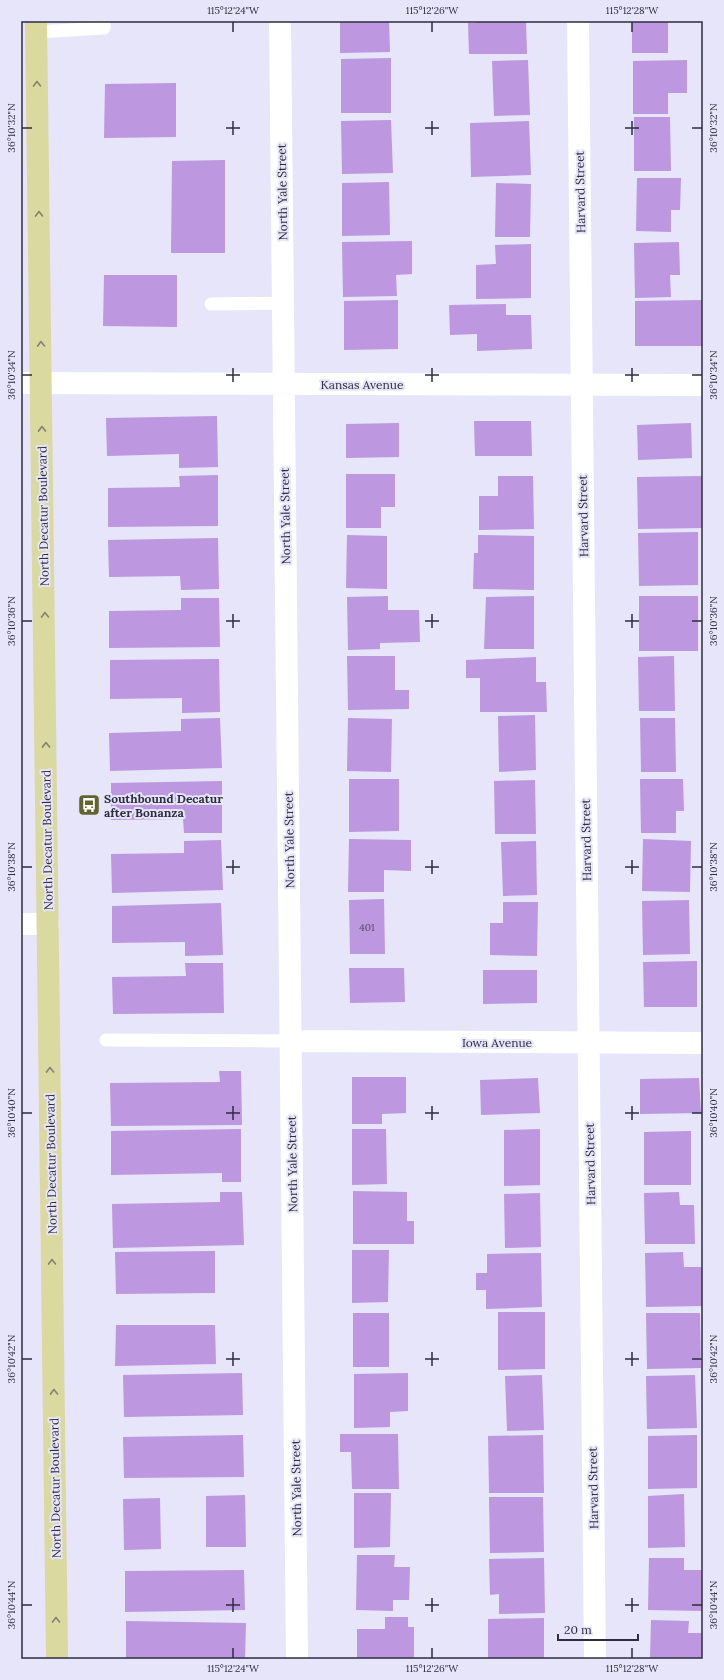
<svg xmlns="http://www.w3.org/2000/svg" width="724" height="1680" font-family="Lora,serif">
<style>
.building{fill:#bd97df}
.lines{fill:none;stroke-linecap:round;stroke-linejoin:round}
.service{stroke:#fff;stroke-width:13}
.minor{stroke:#fff;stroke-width:22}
.tertiary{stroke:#fff;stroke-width:22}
.primary{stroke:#dad9a0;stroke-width:22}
.oneway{stroke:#848270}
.ticks{fill:none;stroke:#2e2c3f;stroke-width:1.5}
.labels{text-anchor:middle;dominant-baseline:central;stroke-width:4;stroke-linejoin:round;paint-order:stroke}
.number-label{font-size:10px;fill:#524767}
.street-label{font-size:12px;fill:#2e2c3f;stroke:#e6e5f9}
.poi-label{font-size:12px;font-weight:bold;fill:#2e2c3f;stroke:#e6e5f9;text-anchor:start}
.neatline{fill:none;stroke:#2e2c3f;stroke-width:1.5}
.ticks-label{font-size:10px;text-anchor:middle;fill:#2e2c3f}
</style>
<rect width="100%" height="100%" fill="#e6e5f9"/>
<!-- building -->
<path class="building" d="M340,21H389L390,52L340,53Z
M476,21H526L527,54H469L468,23H476Z
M632,21H668V53H632Z
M391,58V113H341V59Z
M528,60L530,115L494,116L492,61Z
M687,60V93H668V114H633V61Z
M176,83V137L104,138L105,84Z
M634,117H670L671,171H634Z
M391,120L393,173L342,174L341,121Z
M529,121L531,175L471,177L470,123Z
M225,160V253H171L172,161Z
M637,178H681L680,210H671V232L636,231Z
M389,182L390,235L342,236V183Z
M496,183L531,184L530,237H495Z
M412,241V274L396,275L397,296L343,297L342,242Z
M679,242L680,275H670L671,297L635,298L634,243Z
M531,244V298L476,299V265L496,264L495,245Z
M104,275H177V327L103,326Z
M398,300V349L344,350V301Z
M703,300V346H635V301Z
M506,304V315H531L532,349L477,351V334L450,335L449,305Z
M217,416L218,467L179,468V454L107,456L106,418Z
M474,421H531L532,456H475Z
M399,423V457L346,458V424Z
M691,423L692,458L638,460L637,425Z
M346,474H395V507H381V528H346Z
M218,475V526L108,527V488L180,487L179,476Z
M498,476H533L534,529L479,530V496H498Z
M703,476V528L638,529L637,477Z
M698,532V585L639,586L638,533Z
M347,535L387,536V589L346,588Z
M478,535L534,536V590L473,589L474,553H478Z
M218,538L219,589L181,590L180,576L109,577L108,540Z
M388,596V610H419L420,642L380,643V649L348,650L347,597Z
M534,596V649H484L486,597Z
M639,596H698V651H639Z
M181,598H219L220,647L109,648V611L181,610Z
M347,656H395V690H409V709L348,710Z
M674,656L675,711H639L638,657Z
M536,657V682H546L547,712H480V678H466V660Z
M219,659L220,712L182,713V698L110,699V660Z
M535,715L536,770L499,772L498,716Z
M220,718L222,768L110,771L109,733L181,731V719Z
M348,718L392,719L391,772L347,771Z
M640,718H675L676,772H641Z
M349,779H399V831L349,832Z
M640,779H683L684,811H676V833H641Z
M535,780L536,834H495L494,781Z
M222,781V833H184L183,819L111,820V783Z
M349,839L411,840V871L384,870V892H348Z
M643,839L691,841L690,892L642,891Z
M221,840L223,890L112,893L111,854L184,853V841Z
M536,841L537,895L503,896L501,842Z
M384,899L385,954H350L349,900Z
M689,900L690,954L643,955L642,901Z
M503,902H538L537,956L490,955V923H503Z
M221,903L223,955L185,956V942L112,943V906Z
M697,961V1007H644L643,962Z
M185,963H223L224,1013L113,1014L112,977L186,976Z
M349,968H404L405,1002L350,1003Z
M483,970H537V1003L483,1004Z
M219,1071H241L242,1125L111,1126L110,1083L220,1082Z
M352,1077H406V1113L382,1114V1124H352Z
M538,1078L540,1113L481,1115L480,1080Z
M699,1078L701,1113L640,1114V1079Z
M241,1129V1182H222V1173L111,1175V1131Z
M352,1129H386L387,1184L352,1185Z
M540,1129V1185L504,1186V1130Z
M691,1131V1185H644V1132Z
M353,1191L407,1192V1221H414V1244H353Z
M220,1192H242L244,1245L113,1248L112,1204L220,1202Z
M679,1192L680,1205H694L695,1244H645L644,1193Z
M540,1193L541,1247L505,1248L504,1194Z
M352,1250H389L388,1302L352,1303Z
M215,1251V1293L116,1294L115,1252Z
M683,1252L684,1267H703V1306L646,1307L645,1253Z
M541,1253L542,1307L486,1309V1290H476V1273H487V1254Z
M498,1312H545V1369L498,1370Z
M353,1313H389V1367H353Z
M646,1313H700L701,1368L647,1369Z
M116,1325H215L216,1364L115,1366Z
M242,1373L243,1415L124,1417L123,1375Z
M408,1373V1411L390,1412V1427L354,1428V1374Z
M542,1375L544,1430L507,1431L505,1376Z
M695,1375L697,1428L647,1429L646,1376Z
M340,1434H398L399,1489H352L351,1452H340Z
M243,1435L244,1477L124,1478L123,1437Z
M543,1435L544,1493H489L488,1436Z
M697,1435V1488L648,1489V1436Z
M354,1493H391L390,1547L354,1548Z
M684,1494L685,1547L648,1548V1496Z
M245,1495L246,1547H206V1496Z
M489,1497H543L544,1552L490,1553Z
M160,1498L161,1549L124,1550L123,1499Z
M357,1555H395L394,1567H410L409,1600H393V1611L356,1610Z
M544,1558L545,1613L499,1614V1594L490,1595L489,1559Z
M649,1558H684V1570H703V1611L648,1610Z
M244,1570L245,1610L125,1612V1571Z
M385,1617H408V1627H414V1659H357V1629H385Z
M544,1618V1659H488V1619Z
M651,1620L689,1621L688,1633H703V1659H650Z
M126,1621L246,1623L245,1659H126Z"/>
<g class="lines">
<!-- service -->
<path class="service" d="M37,32L104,28V21
M211,304L283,303
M106,1040L291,1041"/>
<!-- minor -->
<path class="minor" d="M280,21L297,1659
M578,21L595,1659
M21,383L703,385
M291,1041L703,1043"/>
<!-- tertiary -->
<path class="tertiary" d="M21,924H48"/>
<!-- primary -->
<path class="primary" d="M36,21L57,1659"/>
</g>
<!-- one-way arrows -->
<defs><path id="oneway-chevron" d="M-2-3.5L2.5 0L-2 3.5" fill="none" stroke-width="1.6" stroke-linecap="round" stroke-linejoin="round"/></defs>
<g class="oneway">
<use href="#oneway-chevron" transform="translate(37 84) rotate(-91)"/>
<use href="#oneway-chevron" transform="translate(39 214) rotate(-91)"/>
<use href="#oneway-chevron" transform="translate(41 344) rotate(-91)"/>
<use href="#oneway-chevron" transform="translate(42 429) rotate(-91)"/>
<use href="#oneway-chevron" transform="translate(45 615) rotate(-91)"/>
<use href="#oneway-chevron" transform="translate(46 745) rotate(-91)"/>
<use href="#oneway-chevron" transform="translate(50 1070) rotate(-91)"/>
<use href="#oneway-chevron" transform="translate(52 1262) rotate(-91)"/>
<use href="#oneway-chevron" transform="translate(54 1392) rotate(-91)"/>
<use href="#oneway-chevron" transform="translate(56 1620) rotate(-91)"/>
</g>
<!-- ticks -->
<path class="ticks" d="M233,22V32M432,22V32M632,22V32M233,121V135M432,121V135M632,121V135M22,128H32M226,128H240M425,128H439M625,128H639M692,128H702M233,368V382M432,368V382M632,368V382M22,375H32M226,375H240M425,375H439M625,375H639M692,375H702M233,614V628M432,614V628M632,614V628M22,621H32M226,621H240M425,621H439M625,621H639M692,621H702M233,860V874M432,860V874M632,860V874M22,867H32M226,867H240M425,867H439M625,867H639M692,867H702M233,1106V1120M432,1106V1120M632,1106V1120M22,1113H32M226,1113H240M425,1113H439M625,1113H639M692,1113H702M233,1352V1366M432,1352V1366M632,1352V1366M22,1359H32M226,1359H240M425,1359H439M625,1359H639M692,1359H702M233,1598V1612M432,1598V1612M632,1598V1612M22,1605H32M226,1605H240M425,1605H439M625,1605H639M692,1605H702M233,1648V1658M432,1648V1658M632,1648V1658"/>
<!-- icons -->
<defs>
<g id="bus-square" transform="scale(1.15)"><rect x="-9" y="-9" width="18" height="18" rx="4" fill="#63632f" stroke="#e6e5f9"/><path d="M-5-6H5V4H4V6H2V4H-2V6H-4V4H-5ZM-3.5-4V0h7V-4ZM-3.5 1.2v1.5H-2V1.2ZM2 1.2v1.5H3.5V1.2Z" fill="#fff"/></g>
</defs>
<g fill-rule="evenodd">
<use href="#bus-square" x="89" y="805"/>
</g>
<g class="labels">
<!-- number labels -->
<g class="number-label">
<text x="367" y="927">401</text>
</g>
<!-- street labels -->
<g class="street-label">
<text transform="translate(282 192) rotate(-91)">North Yale Street</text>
<text transform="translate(580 192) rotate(-91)">Harvard Street</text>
<text x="362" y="384">Kansas Avenue</text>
<text transform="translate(43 516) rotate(-91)">North Decatur Boulevard</text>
<text transform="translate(285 516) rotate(-91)">North Yale Street</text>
<text transform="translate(583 516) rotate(-91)">Harvard Street</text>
<text transform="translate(47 840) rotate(-91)">North Decatur Boulevard</text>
<text transform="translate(289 840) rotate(-91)">North Yale Street</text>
<text transform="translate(586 840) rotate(-91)">Harvard Street</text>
<text x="497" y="1042">Iowa Avenue</text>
<text transform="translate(51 1164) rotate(-91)">North Decatur Boulevard</text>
<text transform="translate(292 1164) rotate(-91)">North Yale Street</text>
<text transform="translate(590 1164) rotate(-91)">Harvard Street</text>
<text transform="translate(55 1488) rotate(-91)">North Decatur Boulevard</text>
<text transform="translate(296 1488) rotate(-91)">North Yale Street</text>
<text transform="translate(593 1488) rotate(-91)">Harvard Street</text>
</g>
<!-- poi labels -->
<g class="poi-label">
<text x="104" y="798">Southbound Decatur<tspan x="104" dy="14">after Bonanza</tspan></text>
</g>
</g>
<!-- border -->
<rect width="724" height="1680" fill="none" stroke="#e6e5f9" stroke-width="44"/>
<!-- scale -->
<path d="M558 1634v6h80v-6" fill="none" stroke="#2e2c3f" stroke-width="2"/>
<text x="564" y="1634" font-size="12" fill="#2e2c3f" stroke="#e6e5f9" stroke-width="3" paint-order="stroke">20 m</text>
<rect x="22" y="22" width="680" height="1636" class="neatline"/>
<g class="ticks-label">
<text x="233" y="14">115°12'24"W</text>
<text x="432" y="14">115°12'26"W</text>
<text x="632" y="14">115°12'28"W</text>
<text transform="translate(713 128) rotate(-90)" y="4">36°10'32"N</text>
<text transform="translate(11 128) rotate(-90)" y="4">36°10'32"N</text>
<text transform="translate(713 375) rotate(-90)" y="4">36°10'34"N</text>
<text transform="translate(11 375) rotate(-90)" y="4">36°10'34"N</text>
<text transform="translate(11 621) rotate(-90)" y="4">36°10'36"N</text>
<text transform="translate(713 621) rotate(-90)" y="4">36°10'36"N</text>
<text transform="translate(11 867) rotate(-90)" y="4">36°10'38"N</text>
<text transform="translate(713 867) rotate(-90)" y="4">36°10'38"N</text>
<text transform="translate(713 1113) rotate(-90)" y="4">36°10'40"N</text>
<text transform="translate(11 1113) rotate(-90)" y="4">36°10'40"N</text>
<text transform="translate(11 1359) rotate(-90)" y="4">36°10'42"N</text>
<text transform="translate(713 1359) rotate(-90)" y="4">36°10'42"N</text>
<text transform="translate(713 1605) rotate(-90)" y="4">36°10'44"N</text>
<text transform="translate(11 1605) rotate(-90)" y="4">36°10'44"N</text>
<text x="233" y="1672">115°12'24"W</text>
<text x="432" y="1672">115°12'26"W</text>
<text x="632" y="1672">115°12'28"W</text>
</g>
</svg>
